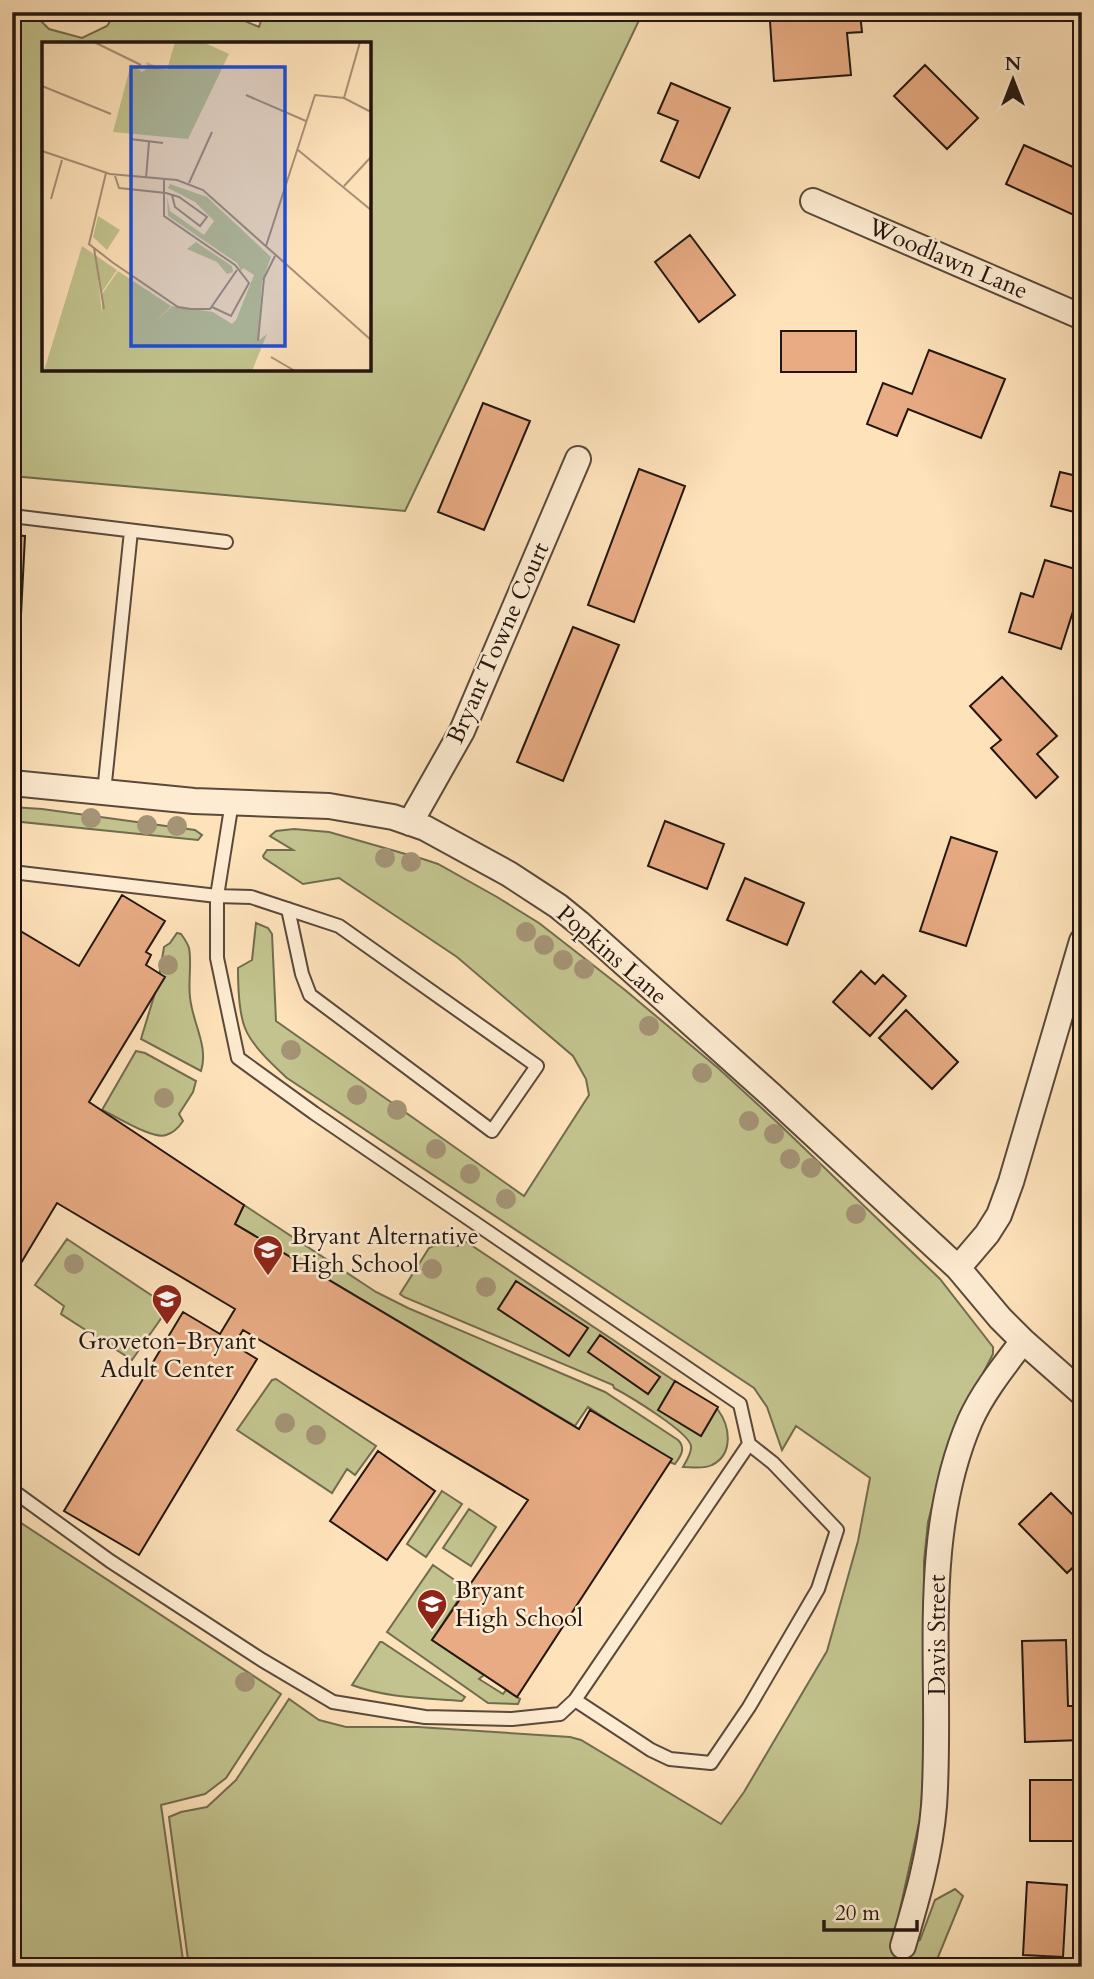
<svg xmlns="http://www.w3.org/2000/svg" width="1094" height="1979" font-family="Cardo,serif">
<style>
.green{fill:#c2c38e;stroke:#726c4f;stroke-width:2;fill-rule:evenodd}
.building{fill:#e8ab83;stroke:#231610;stroke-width:2}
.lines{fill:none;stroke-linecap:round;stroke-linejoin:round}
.lane-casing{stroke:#5a493a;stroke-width:16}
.street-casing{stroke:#5a493a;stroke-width:28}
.lane{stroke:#feecd2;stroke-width:12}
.street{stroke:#feecd2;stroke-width:24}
.tree{fill:#a49375}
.labels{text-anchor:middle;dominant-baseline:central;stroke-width:5;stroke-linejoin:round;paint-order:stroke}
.street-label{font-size:24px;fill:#231610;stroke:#feecd2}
.poi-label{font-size:24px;fill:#231610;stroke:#feecd2;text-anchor:start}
.inset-road{fill:none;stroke:#a69076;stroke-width:2}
.view{fill:#1d4ed8;fill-opacity:0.15;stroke:#1d4ed8;stroke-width:3.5}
.inset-edge{fill:none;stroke:#231610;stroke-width:3.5}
</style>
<rect width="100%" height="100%" fill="#fee2ba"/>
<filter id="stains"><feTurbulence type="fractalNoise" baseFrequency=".00286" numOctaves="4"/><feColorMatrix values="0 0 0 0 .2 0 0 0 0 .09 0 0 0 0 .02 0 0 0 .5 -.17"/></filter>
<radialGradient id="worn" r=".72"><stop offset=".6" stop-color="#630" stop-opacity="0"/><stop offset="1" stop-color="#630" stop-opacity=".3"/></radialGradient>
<!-- green -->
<path class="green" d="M12,12H32L49,29L82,38L107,26L116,12H224L259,27L264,12H643L405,511L12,476ZM44,44H369V369H44Z
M12,807L42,809L195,830L202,835L198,840L12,821Z
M294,829L329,832L423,859L438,864L497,897L539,923L625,990L718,1068L778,1123L940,1279L993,1347V1354L978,1383L944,1461L928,1522L924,1561V1758L921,1814L895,1932L903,1946L920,1940L935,1900L955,1889L963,1896L934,1967H189L169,1817L181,1812L207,1807L236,1780L289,1699L319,1720L346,1727H418L570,1737L581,1740L721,1824L744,1792L827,1651L858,1541L870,1478L796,1426L782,1450L767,1407L754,1388L287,1078C273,1065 252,1046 245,1028C239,1013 238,984 238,968L252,960L256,923L268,928L272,934L276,1021L524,1196L589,1095L586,1079L573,1056L457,957L339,878L303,884L264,858L263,856L267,850H293L270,836L276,831Z
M177,933L181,934C184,938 187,942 189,948C192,963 188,981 190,997C192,1022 209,1046 201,1071L141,1039L158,983L164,947L170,943Z
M136,1051L145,1053L196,1081L193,1092L179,1114L183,1121C179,1127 174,1133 166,1135C153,1140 116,1116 102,1110Z
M244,1205L376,1292L408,1308L605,1392L678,1440C686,1448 681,1456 675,1464L672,1463L588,1407L575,1426L235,1224Z
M67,1239L169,1307L132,1360L61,1314L64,1306L35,1285Z
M462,1239L718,1410C730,1426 734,1454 712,1465C705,1469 691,1467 683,1467C686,1461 692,1453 691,1446C689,1432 629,1396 614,1388L613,1385L404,1297L400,1294L429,1248L440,1243L449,1242L450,1245L458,1246Z
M276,1379L376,1446L355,1475L347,1469L332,1493L237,1430L272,1380Z
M442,1491L462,1504L426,1557L407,1544Z
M469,1509L496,1527L471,1566L443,1548Z
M12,1517L281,1694L226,1778L205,1794L161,1805L184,1967H12Z
M433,1565L466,1588L432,1640L484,1675L479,1679L503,1694L506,1690L520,1699L518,1704L488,1703L387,1632Z
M380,1642H382L465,1697L462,1701C426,1698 386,1698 352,1685Z"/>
<!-- building -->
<path class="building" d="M860,13L862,32L847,33L851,75L774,81L770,21Z
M925,65L978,118L947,149L894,96Z
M671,83L730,108L699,178L661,161L678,121L658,113Z
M1024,145L1082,171V203L1076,216L1006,184Z
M690,235L735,295L699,322L655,262Z
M781,331H856V372H781Z
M929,350L1005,379L981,438L908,409L897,436L867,424L883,383L912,394Z
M483,403L530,421L484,530L438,512Z
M1082,458V514L1051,506L1060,472L1077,476Z
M639,469L685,486L634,622L588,605Z
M12,535L25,536L19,654L12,653Z
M1045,560L1082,571V583L1061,649L1009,632L1021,593L1033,597Z
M573,627L619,645L563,781L517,762Z
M1002,677L1057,736L1037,754L1058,777L1036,798L991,748L1001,740L970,706Z
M665,821L724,844L707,889L648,866Z
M951,837L997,852L966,946L920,931Z
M745,878L804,903L787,945L727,920Z
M122,895L165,921L146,952L151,955L146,965L165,977L89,1102L244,1205L235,1224L579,1429L590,1410L672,1459L517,1697L432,1640L528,1500L243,1330L234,1345L257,1359L139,1555L64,1511L183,1312L220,1334L235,1309L57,1203L12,1278V926L79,966Z
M861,971L875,984L883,975L906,996L870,1036L833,1002Z
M906,1010L958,1062L932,1089L879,1038Z
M516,1281L588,1328L569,1356L498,1309Z
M600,1335L660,1377L648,1394L588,1352Z
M675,1381L718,1407L701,1436L658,1410Z
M378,1451L435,1491L387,1560L330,1521Z
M1051,1493L1082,1524V1559L1067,1573L1019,1524Z
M1066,1640L1068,1706H1082V1740L1025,1742L1022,1641Z
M1030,1780H1082V1841H1030Z
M1027,1882L1067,1885L1063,1957L1023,1955Z"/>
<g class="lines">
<!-- lane casing -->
<g class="lane-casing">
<path id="lane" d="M12,516L226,542
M104,792L131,531
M232,802L217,896V958L238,1058L314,1113L740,1404L749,1444L773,1463L837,1530L818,1589L749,1707L711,1763L670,1759L651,1750L575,1700
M12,872L217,896L251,897L339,926L537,1066L492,1131L310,995L302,974L288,909
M12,1490L110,1561L262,1660L333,1702L425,1717L512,1719L560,1714L575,1700L749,1444"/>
</g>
<!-- street casing -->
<g class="street-casing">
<path id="street" d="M813,201L1082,317
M12,783L194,801L329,806L393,817L425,828L509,874L558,906L579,923L770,1094L958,1268L1000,1318L1023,1341L1082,1393
M410,823L462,731L578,459
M958,1268L987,1234L999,1215L1011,1182L1082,941
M903,1946C917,1899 930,1855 934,1806C943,1677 918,1543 970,1421C983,1392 1004,1366 1023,1341"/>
</g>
<!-- lane -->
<use href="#lane" class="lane"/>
<!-- street -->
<use href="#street" class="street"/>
</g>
<!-- trees -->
<g class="tree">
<circle cx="91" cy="818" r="10"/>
<circle cx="147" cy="825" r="10"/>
<circle cx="177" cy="826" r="10"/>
<circle cx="385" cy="858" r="10"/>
<circle cx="411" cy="862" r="10"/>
<circle cx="526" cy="932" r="10"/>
<circle cx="544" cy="945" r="10"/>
<circle cx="563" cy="960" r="10"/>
<circle cx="168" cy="965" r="10"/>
<circle cx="584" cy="969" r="10"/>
<circle cx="649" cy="1026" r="10"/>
<circle cx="291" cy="1050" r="10"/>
<circle cx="702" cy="1073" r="10"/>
<circle cx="357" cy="1095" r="10"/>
<circle cx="164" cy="1098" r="10"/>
<circle cx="397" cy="1110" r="10"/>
<circle cx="749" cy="1121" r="10"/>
<circle cx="774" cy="1134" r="10"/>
<circle cx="436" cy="1149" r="10"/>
<circle cx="790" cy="1159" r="10"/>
<circle cx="811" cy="1168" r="10"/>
<circle cx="470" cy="1174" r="10"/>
<circle cx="506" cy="1199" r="10"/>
<circle cx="856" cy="1214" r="10"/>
<circle cx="74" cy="1264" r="10"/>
<circle cx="432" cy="1269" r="10"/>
<circle cx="486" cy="1287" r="10"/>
<circle cx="285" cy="1423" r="10"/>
<circle cx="316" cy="1435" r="10"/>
<circle cx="245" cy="1682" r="10"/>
</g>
<!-- icons -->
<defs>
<g id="school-pin" transform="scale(1.575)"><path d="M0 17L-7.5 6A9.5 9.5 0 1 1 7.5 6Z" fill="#8f2418" stroke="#feecd2"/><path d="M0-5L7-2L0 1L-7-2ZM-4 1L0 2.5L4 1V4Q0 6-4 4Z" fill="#fff"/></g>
</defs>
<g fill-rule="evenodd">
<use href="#school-pin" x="268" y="1250"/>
<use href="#school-pin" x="167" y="1299"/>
<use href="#school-pin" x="432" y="1604"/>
</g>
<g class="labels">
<!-- street labels -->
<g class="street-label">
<text transform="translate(948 259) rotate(23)">Woodlawn Lane</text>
<text transform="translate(498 643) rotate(-66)">Bryant Towne Court</text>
<text transform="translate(612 955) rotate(41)">Popkins Lane</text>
<text transform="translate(937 1635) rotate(-90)">Davis Street</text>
</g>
<!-- poi labels -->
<g class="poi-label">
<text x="291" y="1236">Bryant Alternative<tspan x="291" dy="28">High School</tspan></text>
<text x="167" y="1341" text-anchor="middle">Groveton-Bryant<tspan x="167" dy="28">Adult Center</tspan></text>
<text x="455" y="1590">Bryant<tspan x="455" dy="28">High School</tspan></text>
</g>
</g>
<!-- overview -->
<g transform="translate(42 42)">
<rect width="329" height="329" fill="#fee2ba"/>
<path d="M133,0H161L187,12L146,97L71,90L89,22L100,30L106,26L104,20L125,28ZM128,142L165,155L229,215L220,240L216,299L225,292L210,329H2L40,204L75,228L60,250L56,236L60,271V252L76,229L129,264L112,281L130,264L171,270L190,282L194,278L212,233L201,226L199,229L195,221L126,174L125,155L128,169L162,193L172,179L153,160L126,146ZM56,174L78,188L65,208L51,195ZM154,200L190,224L191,230L185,232L175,220L145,207Z" fill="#c2c38e"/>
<path class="inset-road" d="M52,0L99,23M0,44L69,72M204,53L264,79M302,56L318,0M88,97L121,101M256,108L329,168M0,109L68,132L135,138L161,148L329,298M64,131L47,202L70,220L136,265L149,267H168L195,228M73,134L77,146L124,151L137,155L165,175L158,184L133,165L130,153M104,136L107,100M122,138V174L193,223L207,241L189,274L170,265M147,141L170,90M302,144L329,115M9,157L20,118M224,204L273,53L302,56L329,70M52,206L62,267M216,299L222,236L233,214M229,315L253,329"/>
<path class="view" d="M89,25H243V304H89Z"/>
<rect width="329" height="329" class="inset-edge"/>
</g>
<!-- margin -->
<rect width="1094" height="1979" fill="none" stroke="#fee2ba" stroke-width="42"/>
<rect x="14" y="14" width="1066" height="1951" fill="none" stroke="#231610" stroke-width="3.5"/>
<rect x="21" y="21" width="1052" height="1937" fill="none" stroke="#231610" stroke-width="2"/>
<!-- north arrow -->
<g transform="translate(1013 80)" stroke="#feecd2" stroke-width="5" paint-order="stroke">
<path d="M0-5L12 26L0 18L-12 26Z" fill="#231610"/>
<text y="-10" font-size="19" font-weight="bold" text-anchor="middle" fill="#231610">N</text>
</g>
<!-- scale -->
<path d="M824 1920v10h93v-10" fill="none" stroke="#231610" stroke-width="3.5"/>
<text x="835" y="1920" font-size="21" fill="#231610" stroke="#feecd2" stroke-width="5" paint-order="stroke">20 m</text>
<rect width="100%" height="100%" filter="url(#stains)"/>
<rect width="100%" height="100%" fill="url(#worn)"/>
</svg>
